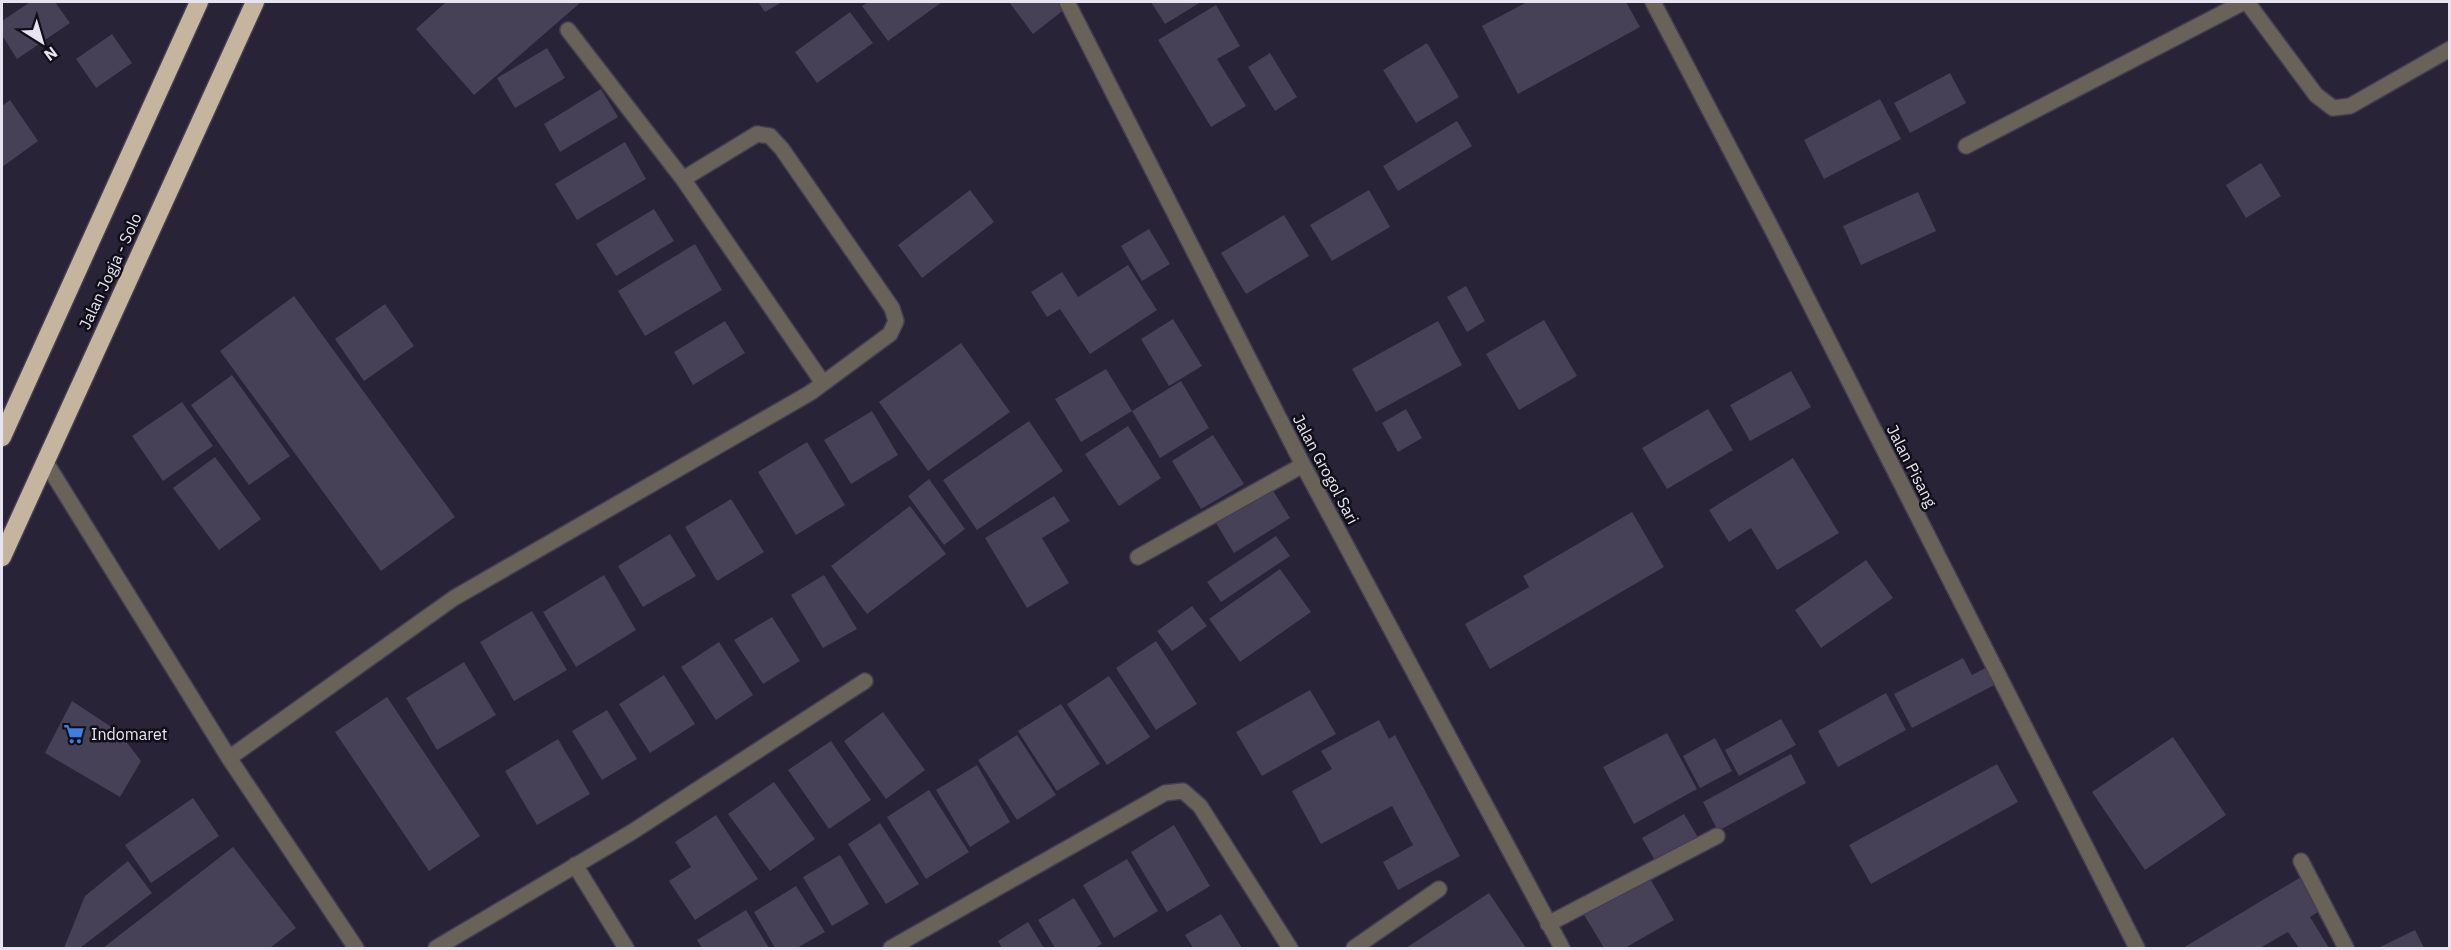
<svg xmlns="http://www.w3.org/2000/svg" width="2451" height="950" font-family="'IBM Plex Sans',sans-serif">
<style>
.building{fill:#464157}
.lines{fill:none;stroke-linecap:round;stroke-linejoin:round}
.minor-casing{stroke:#433e51;stroke-width:18}
.highway-casing{stroke:#433e51;stroke-width:21}
.minor{stroke:#696259;stroke-width:15}
.highway{stroke:#c5b59e;stroke-width:18}
.labels{text-anchor:middle;dominant-baseline:central;stroke-width:5;stroke-linejoin:round;paint-order:stroke}
.street-label{font-size:16px;fill:#e7e4f2;stroke:#100e17}
.poi-label{font-size:16px;fill:#e7e4f2;stroke:#100e17;text-anchor:start}
</style>
<rect width="100%" height="100%" fill="#282337"/>
<!-- building -->
<path class="building" d="M30,2H55L70,23L17,59L2,35V21Z
M446,2H581L474,95L416,29Z
M758,2H782L765,12Z
M868,2H942L888,41L862,6Z
M1009,2H1059L1065,9L1033,34Z
M1151,2H1201L1165,24Z
M1527,2H1626L1640,27L1518,94L1482,26Z
M1216,5L1240,46L1217,59L1246,106L1211,127L1158,40Z
M850,12L873,43L817,83L795,52Z
M112,34L132,63L96,88L76,59Z
M1427,43L1459,97L1416,123L1383,70Z
M547,48L565,78L515,108L497,78Z
M1270,53L1297,97L1275,111L1248,67Z
M1950,73L1966,103L1910,133L1894,103Z
M601,89L618,117L560,152L544,124Z
M1880,99L1901,139L1824,179L1804,140Z
M10,100L38,141L2,167V106Z
M1457,121L1472,146L1398,191L1383,166Z
M625,142L646,179L577,220L555,184Z
M2261,163L2281,196L2246,218L2226,185Z
M970,190L994,222L922,278L898,245Z
M1369,190L1390,227L1332,261L1310,225Z
M1918,192L1936,231L1861,265L1843,226Z
M654,209L674,241L616,276L596,244Z
M1284,215L1309,256L1246,294L1221,253Z
M1149,229L1170,264L1142,281L1121,246Z
M695,244L722,290L645,336L618,291Z
M1128,265L1157,310L1090,354L1060,309L1047,317L1031,292L1062,272L1078,297Z
M1466,286L1485,321L1467,332L1447,297Z
M294,296L455,517L381,571L220,351Z
M385,304L414,346L364,381L335,339Z
M1173,319L1202,366L1169,386L1141,339Z
M1544,320L1577,376L1519,410L1486,354Z
M725,321L745,353L693,385L674,352Z
M1438,321L1462,365L1376,412L1352,369Z
M961,343L1010,412L928,471L879,402Z
M1106,369L1132,411L1081,442L1055,399Z
M1791,371L1811,407L1750,441L1730,405Z
M232,375L290,456L249,485L191,405Z
M1181,381L1209,428L1160,458L1132,411Z
M182,402L213,446L163,481L132,436Z
M1406,409L1422,438L1398,452L1382,423Z
M1708,409L1733,450L1667,489L1642,448Z
M872,411L898,455L851,484L824,440Z
M1029,421L1063,471L977,530L943,480Z
M1128,426L1161,478L1119,506L1085,454Z
M1213,435L1244,484L1201,509L1172,461Z
M807,442L845,505L796,535L758,472Z
M215,457L261,519L219,550L173,488Z
M1793,458L1839,533L1777,570L1751,528L1729,542L1709,510Z
M929,479L965,529L944,545L908,496Z
M1272,489L1290,518L1234,553L1216,523Z
M1054,496L1070,521L1042,538L1069,583L1027,608L985,538Z
M731,499L764,552L717,581L685,527Z
M910,506L946,554L867,614L831,566Z
M1632,512L1664,567L1490,669L1465,624L1529,587L1523,576Z
M670,534L696,576L643,607L618,566Z
M1276,536L1290,556L1221,602L1207,582Z
M1866,560L1893,598L1821,648L1795,610Z
M1280,569L1311,612L1240,662L1209,619Z
M604,575L636,630L576,667L543,612Z
M824,575L857,629L823,648L791,595Z
M1192,606L1207,626L1172,651L1157,631Z
M532,611L567,670L514,701L480,642Z
M772,617L800,661L763,684L734,640Z
M1156,641L1197,704L1156,730L1116,668Z
M719,642L753,695L716,720L681,667Z
M1963,658L1972,675L1989,666L1998,683L1912,728L1894,694Z
M464,662L496,715L437,750L406,698Z
M664,675L695,724L650,753L619,704Z
M1109,676L1150,737L1107,765L1067,704Z
M1310,690L1336,734L1262,776L1236,732Z
M1886,693L1906,730L1838,767L1818,731Z
M387,697L480,836L429,871L335,732Z
M72,701L119,732L141,761L120,797L45,753Z
M1061,704L1100,764L1057,791L1018,731Z
M607,710L637,759L602,780L572,731Z
M883,712L925,770L886,799L844,741Z
M1781,719L1796,745L1739,776L1725,750Z
M1379,720L1389,739L1395,735L1460,856L1398,890L1383,862L1413,845L1392,806L1321,844L1292,791L1332,769L1321,751Z
M1667,733L1697,789L1634,824L1603,767Z
M1017,735L1056,795L1017,820L978,760Z
M2173,737L2226,815L2145,870L2092,792Z
M1715,738L1732,771L1700,788L1683,756Z
M558,739L590,794L537,825L505,771Z
M831,741L871,800L829,829L788,770Z
M1791,754L1806,783L1718,831L1703,802Z
M1997,764L2018,802L1871,884L1849,845Z
M977,765L1010,822L970,847L936,790Z
M774,782L815,839L770,871L728,814Z
M929,790L969,852L926,879L887,817Z
M193,798L219,836L151,883L125,845Z
M1684,814L1699,839L1657,864L1642,838Z
M716,815L758,879L695,920L669,881L691,867L675,842Z
M880,823L919,884L886,904L848,844Z
M1174,825L1210,886L1167,912L1131,852Z
M233,847L296,928L270,948H103Z
M840,855L869,904L832,926L803,877Z
M1127,859L1158,911L1114,938L1083,885Z
M128,861L152,893L80,948H64L85,896Z
M1648,875L1674,920L1625,948H1604L1583,913Z
M2301,877L2321,910L2310,917L2329,948H2299L2288,932L2260,948H2183Z
M796,886L825,932L797,948H775L754,912Z
M1489,893L1526,948H1406Z
M1074,898L1102,944L1094,948H1055L1038,920Z
M746,910L769,948H702L697,940Z
M1221,914L1242,948H1193L1185,935Z
M1028,922L1044,948H1002L998,941Z
M2415,930L2424,948H2378Z"/>
<g class="lines">
<!-- minor casing -->
<g class="minor-casing">
<path id="minor" d="M1067,2L1303,465L1562,948
M1653,2L1774,233L2137,948
M2247,2L2316,95L2333,108L2350,106L2450,49
M568,30L683,179L823,383
M1966,146L2244,2
M45,461L229,758L356,948
M1138,557L1303,465
M229,758L454,598L810,393L890,334L896,321L892,308L782,149L770,136L757,134L683,179
M2301,861L2346,948
M575,865L626,948
M1548,924L1717,836
M436,948L632,832L865,681
M891,948L1165,793L1183,791L1200,806L1290,948
M1354,948L1439,889"/>
</g>
<!-- highway casing -->
<g class="highway-casing">
<path id="highway" d="M2,437L199,2
M2,557L255,2"/>
</g>
<!-- minor -->
<use href="#minor" class="minor"/>
<!-- highway -->
<use href="#highway" class="highway"/>
</g>
<!-- icons -->
<defs>
<g id="supermarket-bare" transform="scale(1.62)"><path d="M-6-5.5h2.5l.6 2H6L4.5 2H-2.5L-4.4-4H-6ZM-1.5 3.2a1.3 1.3 0 1 0 .1 0ZM3 3.2a1.3 1.3 0 1 0 .1 0Z" fill="#3f7fe0" stroke="#100e17" stroke-width="2.5" paint-order="stroke"/></g>
</defs>
<g fill-rule="evenodd">
<use href="#supermarket-bare" x="74" y="734"/>
</g>
<g class="labels">
<!-- street labels -->
<g class="street-label">
<text transform="translate(110 271) rotate(-65)">Jalan Jogja - Solo</text>
<text transform="translate(1912 466) rotate(63)">Jalan Pisang</text>
<text transform="translate(1326 469) rotate(62)">Jalan Grogol Sari</text>
</g>
<!-- poi labels -->
<g class="poi-label">
<text x="91" y="734">Indomaret</text>
</g>
</g>
<!-- border -->
<rect width="2451" height="950" fill="none" stroke="#e7e4f2" stroke-width="6"/>
<!-- north arrow -->
<g transform="translate(42 42) rotate(143)" stroke="#100e17" stroke-width="4.5" paint-order="stroke">
<path d="M0-4.5L10 22L0 15L-10 22Z" fill="#e7e4f2"/>
<text y="-9" font-size="16" font-weight="bold" text-anchor="middle" fill="#e7e4f2">N</text>
</g>
</svg>
